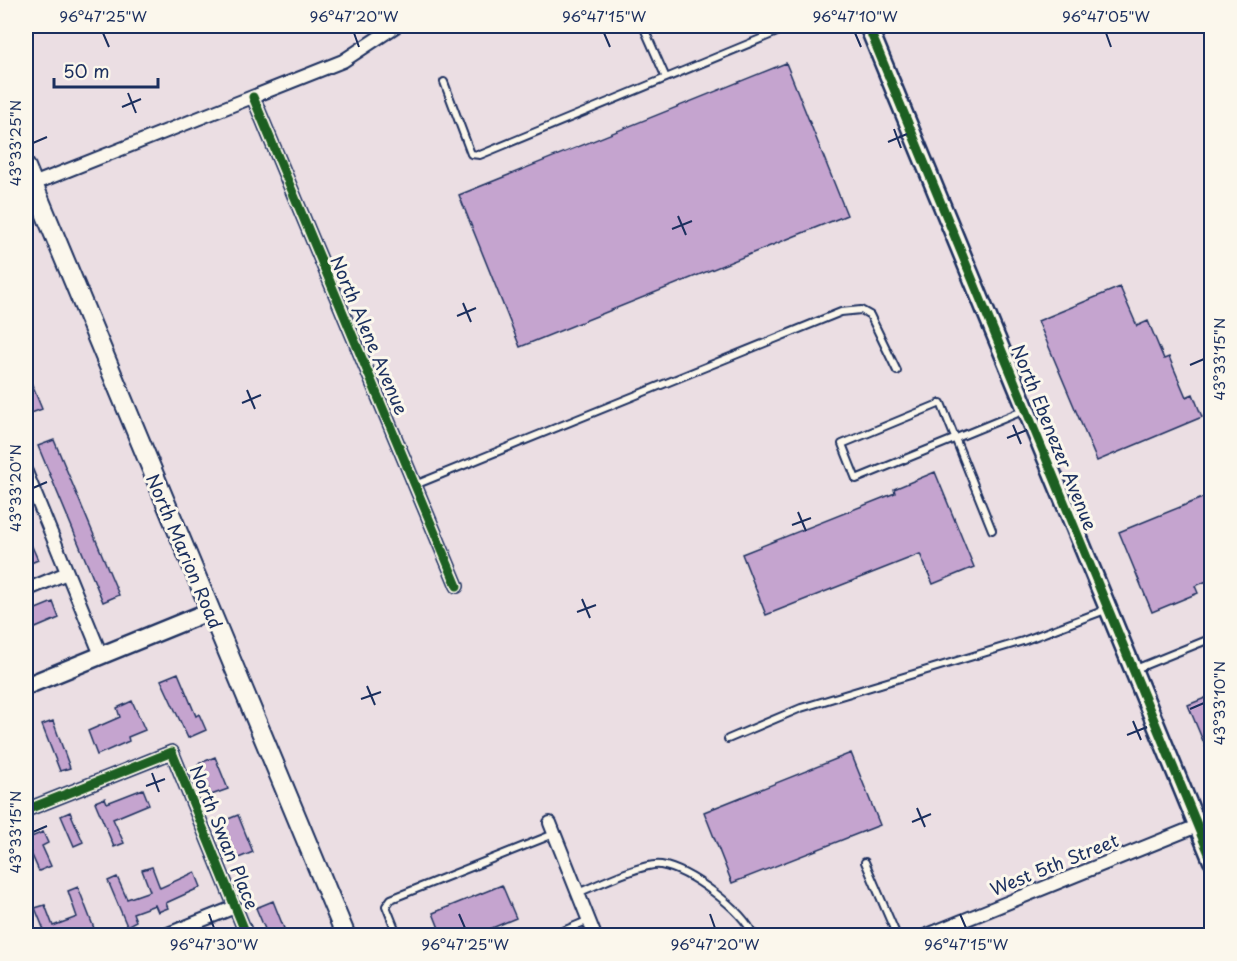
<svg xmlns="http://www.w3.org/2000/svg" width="1237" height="961" font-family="'Playpen Sans',sans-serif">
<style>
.building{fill:#c5a4cf;stroke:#1b2f5e;stroke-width:1.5}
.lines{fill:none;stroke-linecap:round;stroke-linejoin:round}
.service-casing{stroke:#1b2f5e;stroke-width:10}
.minor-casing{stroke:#1b2f5e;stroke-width:16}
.tertiary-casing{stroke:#1b2f5e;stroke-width:21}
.secondary-casing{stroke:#1b2f5e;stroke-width:22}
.service{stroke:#fbf7ec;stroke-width:6}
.minor{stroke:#fbf7ec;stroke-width:12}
.tertiary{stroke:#fbf7ec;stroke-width:16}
.secondary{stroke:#fbf7ec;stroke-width:18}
.cycleway-casing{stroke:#fbf7ec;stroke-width:13}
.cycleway{stroke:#1b5e20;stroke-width:9}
.ticks{fill:none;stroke:#1b2f5e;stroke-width:2}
.labels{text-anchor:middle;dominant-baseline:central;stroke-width:6;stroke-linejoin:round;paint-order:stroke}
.street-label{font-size:18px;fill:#1b2f5e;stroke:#fbf7ec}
.neatline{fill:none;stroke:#1b2f5e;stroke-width:2}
.ticks-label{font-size:15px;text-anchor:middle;fill:#1b2f5e}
</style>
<rect width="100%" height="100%" fill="#ebdee3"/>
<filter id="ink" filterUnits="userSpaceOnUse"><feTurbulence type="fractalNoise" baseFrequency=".0167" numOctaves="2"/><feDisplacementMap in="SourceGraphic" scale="12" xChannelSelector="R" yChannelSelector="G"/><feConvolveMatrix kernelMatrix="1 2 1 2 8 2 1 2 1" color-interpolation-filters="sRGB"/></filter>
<g filter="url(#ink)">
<!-- building -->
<path class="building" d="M786,63L847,215L520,347L459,195Z
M1120,287L1137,326L1148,321L1164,359L1169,357L1186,397L1193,394L1202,417L1097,461L1038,321Z
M26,370L42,409L26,415Z
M54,440L119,595L103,602L38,446Z
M935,472L974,567L933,584L920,554L766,615L742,554L895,493L894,489Z
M1212,494V579L1195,586L1198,593L1152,612L1119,532Z
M26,533L38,560L26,565Z
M53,602L59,618L26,632V613Z
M178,673L196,716L199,714L206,730L188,738L161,680Z
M1212,695V760H1211L1188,705Z
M132,701L145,730L128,737L129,741L97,755L88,731L120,717L117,708Z
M53,721L70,768L60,771L42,725Z
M851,753L880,825L732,883L704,812Z
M215,757L228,789L211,795L198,764Z
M143,789L149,804L113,819L124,843L114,847L95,802L105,798L107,803Z
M70,812L83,842L74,846L61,816Z
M238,815L253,852L236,859L221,822Z
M43,832L48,843L42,846L51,866L39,871L27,844L31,842L29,838Z
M152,867L160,888L195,872L201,887L166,903L168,908L158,912L155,905L133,913L136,921L127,926L108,881L117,877L127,899L150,891L142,870Z
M502,885L516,918L473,936H442L433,913Z
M78,887L97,936H32L44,930L35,908L45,905L53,926L77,917L68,891Z
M273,901L287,936H268L256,908Z"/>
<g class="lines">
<!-- service casing -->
<g class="service-casing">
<path id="service" d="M643,26L666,78
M872,34L892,26
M444,82L471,154L480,155L782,30L784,26
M415,485L841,312L861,310L870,315L897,371
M992,530L941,403L842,444L856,479L1025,410
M1133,670L1212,638
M728,739L801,708L1023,641L1108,609
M865,862L897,936
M578,893C595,886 644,862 661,865C690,870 742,909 754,936
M398,936L386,906L391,899L554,834
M551,936L589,920"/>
</g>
<!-- minor casing -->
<g class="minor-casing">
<path id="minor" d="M253,97L457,586
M33,184L343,61L396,26
M26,472L101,655
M26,590L67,573
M26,810L172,752L247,936
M550,823L595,936
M163,936L235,907
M925,936L1212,820"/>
</g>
<!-- tertiary casing -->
<g class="tertiary-casing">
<path id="tertiary" d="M868,26L1212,861
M26,686L210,611"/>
</g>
<!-- secondary casing -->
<g class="secondary-casing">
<path id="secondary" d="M26,167L346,936"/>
</g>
<!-- service -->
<use href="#service" class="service"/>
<!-- minor -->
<use href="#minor" class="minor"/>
<!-- tertiary -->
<use href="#tertiary" class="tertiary"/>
<!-- secondary -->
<use href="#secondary" class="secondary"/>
<!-- cycleway casing -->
<g class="cycleway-casing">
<path id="cycleway" d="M868,26L1212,861
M253,97L457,586
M26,810L172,752L247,936"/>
</g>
<!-- cycleway -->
<use href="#cycleway" class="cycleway"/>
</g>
</g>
<!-- ticks -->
<path class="ticks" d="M103,33L109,47M354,33L359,47M604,33L610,47M855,33L861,47M1106,33L1111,47M128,93L136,113M122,107L141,99M894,129L901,148M888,142L907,134M33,143L47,137M678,216L686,235M672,229L692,221M463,303L471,322M457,316L476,308M1190,365L1204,359M247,390L255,409M242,403L261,395M1013,425L1021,444M1007,438L1027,430M33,488L47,482M798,512L806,531M792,525L811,518M582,599L590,618M577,612L596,605M367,686L375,705M361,699L381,692M1190,709L1204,703M1133,721L1141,740M1127,735L1147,727M152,773L159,792M146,786L165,779M917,808L925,827M912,822L931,814M33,832L47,826M209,914L214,928M459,914L465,928M710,914L715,928M960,914L966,928"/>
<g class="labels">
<!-- street labels -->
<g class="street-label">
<text transform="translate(370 335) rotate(67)">North Alene Avenue</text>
<text transform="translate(1055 437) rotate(68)">North Ebenezer Avenue</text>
<text transform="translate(185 551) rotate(67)">North Marion Road</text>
<text transform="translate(225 837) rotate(68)">North Swan Place</text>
<text transform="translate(1054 864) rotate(-22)">West 5th Street</text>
</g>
</g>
<!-- margin -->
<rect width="1237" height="961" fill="none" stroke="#fbf7ec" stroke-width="66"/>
<!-- scale -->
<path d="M54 78v9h104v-9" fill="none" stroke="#1b2f5e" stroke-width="3"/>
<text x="63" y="78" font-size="18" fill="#1b2f5e" stroke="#fbf7ec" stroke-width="4.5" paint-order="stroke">50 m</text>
<rect x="33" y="33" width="1171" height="895" class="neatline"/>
<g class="ticks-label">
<text x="103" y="22">96°47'25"W</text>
<text x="354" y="22">96°47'20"W</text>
<text x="604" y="22">96°47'15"W</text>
<text x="855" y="22">96°47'10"W</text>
<text x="1106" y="22">96°47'05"W</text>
<text transform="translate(16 143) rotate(-90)" y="5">43°33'25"N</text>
<text transform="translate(1220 359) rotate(-90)" y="5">43°33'15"N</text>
<text transform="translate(16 488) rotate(-90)" y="5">43°33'20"N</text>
<text transform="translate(1220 703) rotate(-90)" y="5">43°33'10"N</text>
<text transform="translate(16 832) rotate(-90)" y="5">43°33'15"N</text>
<text x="214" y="950">96°47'30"W</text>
<text x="465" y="950">96°47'25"W</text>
<text x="715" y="950">96°47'20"W</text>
<text x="966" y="950">96°47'15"W</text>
</g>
</svg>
